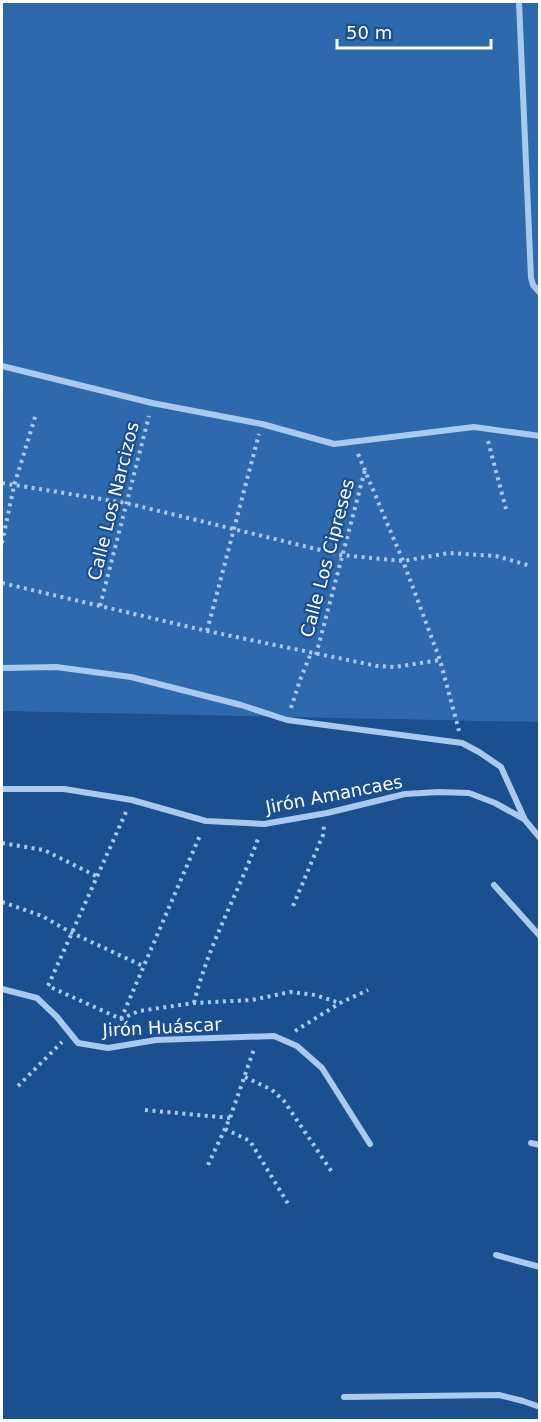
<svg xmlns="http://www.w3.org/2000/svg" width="541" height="1422" font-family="'DejaVu Sans',sans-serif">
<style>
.green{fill:#2e69ad}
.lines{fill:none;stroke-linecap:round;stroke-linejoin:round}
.path{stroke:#a9c9ee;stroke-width:4;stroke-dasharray:3 4.5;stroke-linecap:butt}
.street{stroke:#a9c9ee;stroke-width:6}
.labels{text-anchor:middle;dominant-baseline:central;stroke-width:4.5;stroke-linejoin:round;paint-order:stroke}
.street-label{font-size:18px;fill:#fff;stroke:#1b4f8f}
</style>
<rect width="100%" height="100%" fill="#1b4f8f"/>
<!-- green -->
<path class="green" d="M2,2H535L540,6L539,722L2,711Z"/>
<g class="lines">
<!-- path -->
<path class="path" d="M488,441L506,509
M358,454L403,561L440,660L459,731
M2,483L126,503L341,555L403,561L449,553L496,556L531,566
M2,543L14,486L36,414
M2,583L207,631L377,666L395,667L440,660
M100,606L149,416
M207,631L259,434
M316,655L365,470
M291,708L300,680L311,653
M126,812L48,986L121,1019L139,1011L194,1003L252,1000L290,992L315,995L340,1003
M2,843L44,850L98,877
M2,902L42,916L72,933L143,966
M293,906L323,835L324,826
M194,1003C208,945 239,892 259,836
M121,1019L201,833
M295,1031L340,1003L368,990
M245,1077L272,1090L284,1101L332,1172
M18,1086L62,1042
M145,1110L230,1118
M225,1129L250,1141L290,1207
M208,1165L230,1118L254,1049"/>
<!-- street -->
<path class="street" d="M519,2L531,278L533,285L540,293
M2,366L152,403L262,424L334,444L474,427L540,436
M2,668L56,667L131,677L241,705L287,720L462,743L479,752L501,767L525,820L540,838
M2,789H64L132,800L206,821L264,824L327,813L405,794L439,792L469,793L495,803L524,819
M494,885L540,936
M2,989L37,998L57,1017L78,1043L108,1048L156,1040L274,1036L297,1046L322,1068L370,1144
M531,1143L540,1145
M496,1255L540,1267
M344,1397L499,1395L523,1401L540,1407"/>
</g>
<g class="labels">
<!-- street labels -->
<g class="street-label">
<text transform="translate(113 501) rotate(-76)">Calle Los Narcizos</text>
<text transform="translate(327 558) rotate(-75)">Calle Los Cipreses</text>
<text transform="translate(334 794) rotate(-11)">Jirón Amancaes</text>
<text transform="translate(162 1027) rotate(-3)">Jirón Huáscar</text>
</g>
</g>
<!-- border -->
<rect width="541" height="1422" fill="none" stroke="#ffffff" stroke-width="6"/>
<!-- scale -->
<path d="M337 39v9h154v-9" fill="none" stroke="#ffffff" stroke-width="3"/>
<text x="346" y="39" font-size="18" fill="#ffffff" stroke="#1b4f8f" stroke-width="4.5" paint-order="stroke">50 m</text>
</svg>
